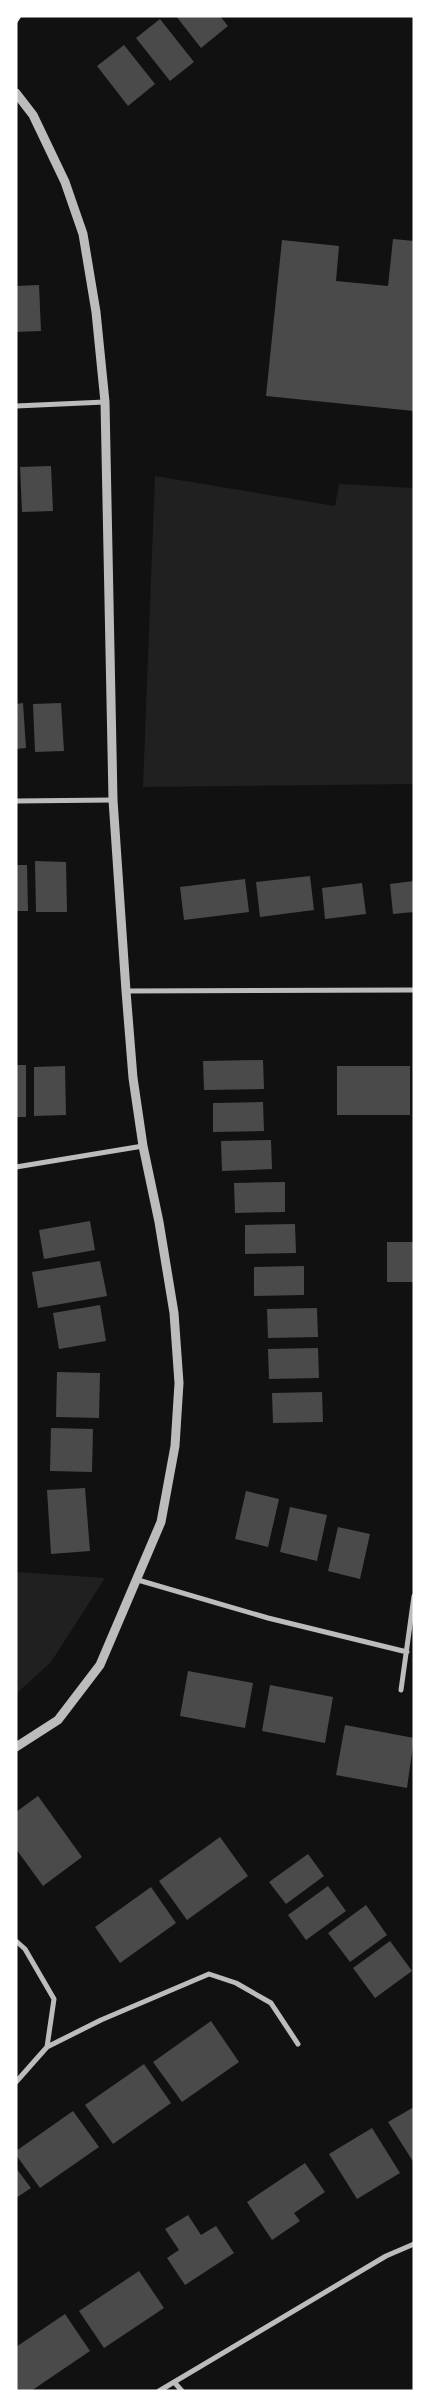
<svg xmlns="http://www.w3.org/2000/svg" width="430" height="2407" font-family="Rubik,sans-serif">
<style>
.green{fill:#202020}
.building{fill:#4a4a4a}
.lines{fill:none;stroke-linecap:round;stroke-linejoin:round}
.path{stroke:#f5f5f5;stroke-width:3}
.minor{stroke:#bcbcbc;stroke-width:5}
.tertiary{stroke:#bcbcbc;stroke-width:9}
</style>
<rect width="100%" height="100%" fill="#111"/>
<!-- green -->
<path class="green" d="M155,476L335,506L339,484L414,488V784L143,787Z
M16,1572L105,1578L51,1662L16,1694Z"/>
<!-- building -->
<path class="building" d="M176,16H220L228,26L201,48Z
M160,19L194,62L170,81L136,38Z
M124,45L155,84L128,106L97,66Z
M393,239L414,241V411L266,396L282,240L339,246L336,281L388,286Z
M39,285L41,331L16,332V286Z
M51,466L53,511L22,512L20,467Z
M23,703L26,748L16,749V704Z
M61,703L64,751L35,752L33,704Z
M35,861L66,862L67,912H36Z
M16,865H27L28,911H16Z
M310,876L314,910L260,917L256,882Z
M245,879L249,912L184,920L180,887Z
M414,881V912L393,914L390,884Z
M362,883L366,914L325,919L322,888Z
M263,1060L264,1089L204,1090L203,1061Z
M16,1065H26V1117H16Z
M65,1066L66,1115L34,1116V1067Z
M337,1066H410V1115H337Z
M263,1102L264,1131L213,1132V1103Z
M271,1140L272,1169L222,1171L221,1141Z
M285,1182V1212L235,1213L234,1183Z
M90,1221L95,1250L44,1259L39,1230Z
M295,1224L296,1253L245,1254V1225Z
M387,1242H414V1282H387Z
M100,1261L107,1296L38,1308L32,1272Z
M304,1266V1295L254,1296V1267Z
M100,1305L106,1341L59,1349L53,1313Z
M317,1308L318,1337L268,1338L267,1309Z
M318,1348L319,1378L269,1379L268,1349Z
M57,1372L100,1373L99,1418L56,1417Z
M322,1392L323,1422L273,1423L272,1393Z
M51,1428L93,1429L92,1472L50,1471Z
M85,1488L90,1551L51,1554L47,1490Z
M246,1491L279,1499L268,1547L235,1539Z
M290,1507L327,1515L317,1561L280,1552Z
M338,1527L370,1534L360,1579L328,1571Z
M188,1671L253,1683L245,1728L180,1716Z
M270,1685L333,1697L325,1743L262,1731Z
M345,1725L414,1738L407,1788L336,1775Z
M38,1796L82,1857L43,1886L16,1849V1812Z
M220,1837L248,1876L187,1920L159,1881Z
M308,1854L324,1876L286,1904L269,1882Z
M328,1886L346,1911L306,1940L288,1915Z
M151,1887L176,1923L120,1963L95,1927Z
M366,1905L387,1935L350,1962L328,1933Z
M390,1941L412,1971L375,1998L353,1968Z
M211,2021L239,2062L182,2102L153,2062Z
M144,2064L171,2103L113,2144L85,2105Z
M414,2107V2163L388,2122Z
M73,2111L99,2147L40,2188L16,2155V2151Z
M372,2128L400,2173L357,2199L329,2154Z
M305,2163L325,2192L294,2213L300,2221L272,2240L247,2202Z
M16,2168L31,2188L16,2198Z
M188,2215L201,2235L216,2226L234,2253L185,2285L167,2258L179,2250L165,2229Z
M139,2271L164,2308L104,2348L79,2311Z
M65,2314L90,2351L31,2391H16V2347Z"/>
<g class="lines">
<!-- path -->
<path class="path" d="M16,22L20,16"/>
<!-- minor -->
<path class="minor" d="M16,406L105,402
M16,801L113,800
M126,991L414,990
M16,1167L143,1146
M138,1580L268,1618L407,1652
M401,1690L414,1596
M16,1941L25,1949L54,1999L47,2047
M16,2082L47,2047L101,2020L209,1974L236,1983L271,2003L298,2044
M174,2382L182,2391
M159,2391L386,2256L414,2244"/>
<!-- tertiary -->
<path class="tertiary" d="M16,93L33,115L65,182L83,234L96,312L105,402L113,800L126,991L133,1078L143,1146L159,1222L174,1313L179,1383L175,1446L161,1522L100,1665L58,1720L16,1747"/>
</g>
<!-- border -->
<rect width="430" height="2407" fill="none" stroke="#ffffff" stroke-width="35"/>
</svg>
